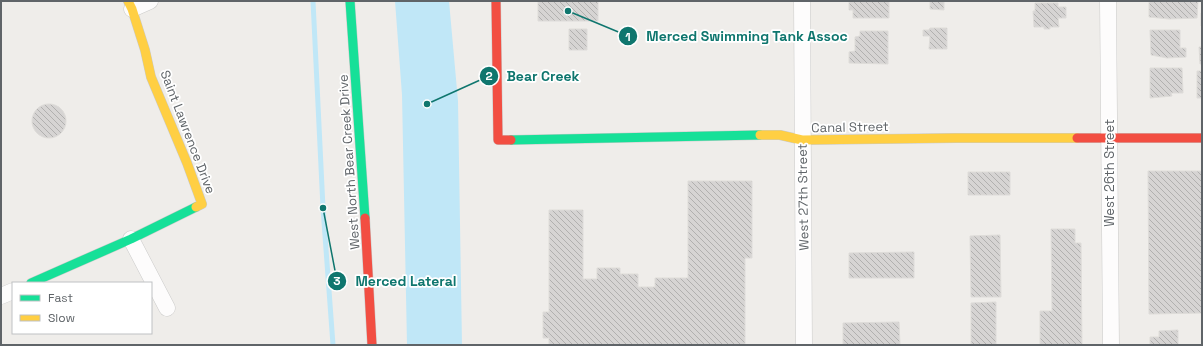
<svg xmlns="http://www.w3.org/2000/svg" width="1203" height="346" font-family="'Space Grotesk',sans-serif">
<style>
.water{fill:#c0e7f7}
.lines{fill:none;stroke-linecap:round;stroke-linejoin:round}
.stream{stroke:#c0e7f7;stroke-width:5}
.building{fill:url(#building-back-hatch);stroke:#dedcd9}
.street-casing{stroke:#cbcbca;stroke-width:17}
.fast-casing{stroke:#c9cac9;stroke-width:10}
.slow-casing{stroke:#c9cac9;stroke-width:10}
.jam-casing{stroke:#c9cac9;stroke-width:10}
.street{stroke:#fdfcfc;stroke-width:16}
.fast{stroke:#16e098;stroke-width:9}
.slow{stroke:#ffcf43;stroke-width:9}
.jam{stroke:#f24e42;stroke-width:9}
.labels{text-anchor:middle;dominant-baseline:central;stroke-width:3.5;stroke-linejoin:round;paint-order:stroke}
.street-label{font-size:13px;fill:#5f6468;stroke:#fff}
.leader{fill:none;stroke:#0f766e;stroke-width:1.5}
.callout-dot{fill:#0f766e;stroke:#fff;stroke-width:1.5}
.mark-label{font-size:12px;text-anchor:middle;font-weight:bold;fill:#fff}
.callout-label{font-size:14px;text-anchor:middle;font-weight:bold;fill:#0f766e;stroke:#fff;stroke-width:3.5;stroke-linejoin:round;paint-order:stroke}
</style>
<defs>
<pattern id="building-back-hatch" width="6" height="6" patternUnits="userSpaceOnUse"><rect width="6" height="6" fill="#d6d4d3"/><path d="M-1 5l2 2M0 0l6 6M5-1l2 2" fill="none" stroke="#b1b0af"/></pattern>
</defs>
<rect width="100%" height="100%" fill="#efedea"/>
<!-- water -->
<path class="water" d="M395,1H449L458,101L462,345H407L402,95Z"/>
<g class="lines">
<!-- stream -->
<path class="stream" d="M313,1L323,208L333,345"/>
</g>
<!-- building -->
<path class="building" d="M538,1H598V21H538Z
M849,1H889V18H853V10H849Z
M930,1H944V10L930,9Z
M1149,1H1198L1197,18L1169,19L1149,17Z
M1035,3H1058V7H1066V18H1058L1059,27H1050V29H1044V27H1034L1033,11H1035Z
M1201,13H1202V26H1201Z
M930,28H947V49H929L930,36H923V30H929Z
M569,29H587V50H569Z
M1150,30H1180V48H1186V57L1167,58L1151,55Z
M860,31H888V64L849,63V52L855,51V37L860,36Z
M1199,47H1202V64H1200Z
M1150,68H1182L1183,93H1171L1172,96L1150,98Z
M1197,71H1202V98H1197Z
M32 121a17 17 0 1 1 34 0a17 17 0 1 1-34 0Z
M1148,171H1202V313L1149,314Z
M968,172H1010V195H968Z
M688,181H752V258H745V345H549V338H543V312H549V210H583V279H597V268H620V274H638V287H655V278H688Z
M1051,229H1075V243H1081L1082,345H1040V311H1052Z
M1000,235L1001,297H971L970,236Z
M914,252V278H849V253Z
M996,302V345H971V303Z
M899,322L900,345H843V323Z
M1178,330V345H1150V337H1159V331Z"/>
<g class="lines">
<!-- street casing -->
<g class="street-casing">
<path id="street" d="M802,1L804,345
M1108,1L1111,345
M132,9L150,1
M131,239L167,308
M1,296L13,291"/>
</g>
<!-- fast casing -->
<g class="fast-casing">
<path id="fast" d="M350,1L365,218
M511,140L760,135
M31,283L131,239L196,207"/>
</g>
<!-- slow casing -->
<g class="slow-casing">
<path id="slow" d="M128,1L132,9L145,50L151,77L187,163L202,204L196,207
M760,135H780L802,140L956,138H1077"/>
</g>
<!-- jam casing -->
<g class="jam-casing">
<path id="jam" d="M496,1L498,140H511
M1077,138H1202
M365,218L372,345"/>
</g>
<!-- street -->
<use href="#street" class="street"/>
<!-- fast -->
<use href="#fast" class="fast"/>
<!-- slow -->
<use href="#slow" class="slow"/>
<!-- jam -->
<use href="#jam" class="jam"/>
</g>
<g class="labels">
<!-- street labels -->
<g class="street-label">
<text transform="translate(850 127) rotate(-1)">Canal Street</text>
<text transform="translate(188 132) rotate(69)">Saint Lawrence Drive</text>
<text transform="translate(349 162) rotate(-94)">West North Bear Creek Drive</text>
<text transform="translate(1109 173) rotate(-90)">West 26th Street</text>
<text transform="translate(803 197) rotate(-91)">West 27th Street</text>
</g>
</g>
<!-- callouts -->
<path class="leader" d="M568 11L628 36M427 104L489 76M323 208L337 281"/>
<g class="callout-dot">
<circle cx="568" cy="11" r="4"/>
<circle cx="427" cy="104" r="4"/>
<circle cx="323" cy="208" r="4"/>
<circle cx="628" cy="36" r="10"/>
<circle cx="489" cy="76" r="10"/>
<circle cx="337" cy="281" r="10"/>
</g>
<g class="mark-label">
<text x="628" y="41">1</text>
<text x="489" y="80">2</text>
<text x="337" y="285">3</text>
</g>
<g class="callout-label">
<text x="747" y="41">Merced Swimming Tank Assoc</text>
<text x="543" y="81">Bear Creek</text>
<text x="406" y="286">Merced Lateral</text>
</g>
<!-- border -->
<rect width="1203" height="346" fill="none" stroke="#5f6468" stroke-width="4"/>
<!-- legend -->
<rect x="12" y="282" width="140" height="52" fill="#ffffff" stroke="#bfc1c3"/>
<rect x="20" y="295" width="20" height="6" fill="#16e098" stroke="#bfc1c3"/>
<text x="48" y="302" font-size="12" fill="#5f6468">Fast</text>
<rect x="20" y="315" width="20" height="6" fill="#ffcf43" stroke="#bfc1c3"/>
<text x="48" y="322" font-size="12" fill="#5f6468">Slow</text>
</svg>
